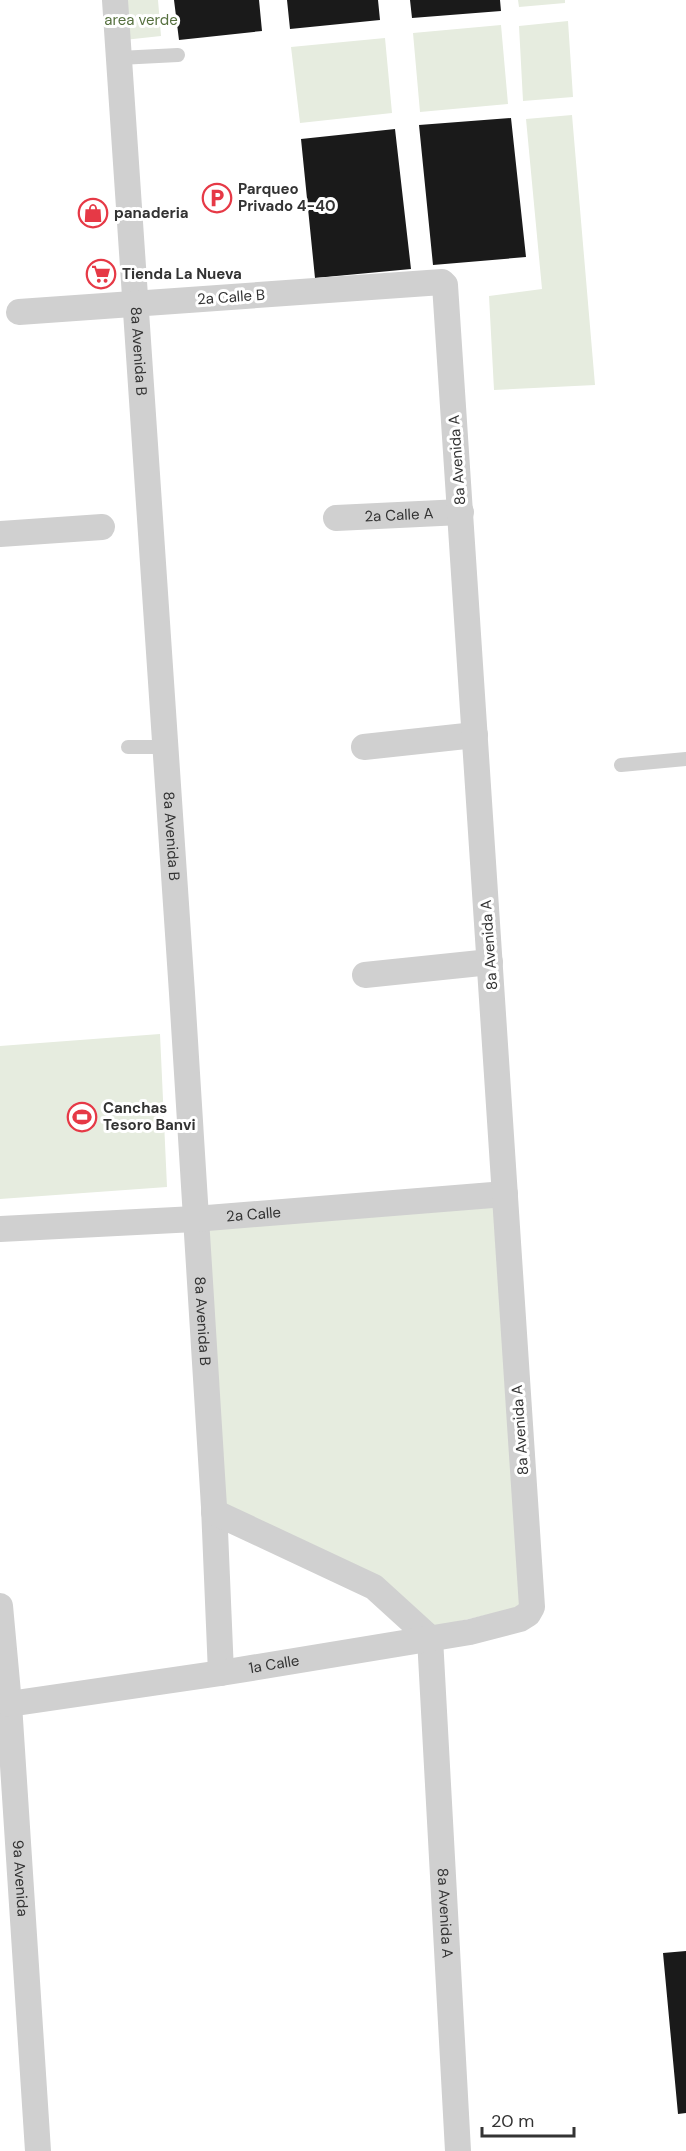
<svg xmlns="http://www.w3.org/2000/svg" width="686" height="2151" font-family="'DM Sans',sans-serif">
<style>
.green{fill:#e6ecdf}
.building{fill:#1a1a1a}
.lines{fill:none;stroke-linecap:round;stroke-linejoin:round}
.service{stroke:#d0d0d0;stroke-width:14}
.minor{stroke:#d0d0d0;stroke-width:26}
.labels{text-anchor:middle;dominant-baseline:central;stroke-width:6;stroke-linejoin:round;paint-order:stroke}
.park-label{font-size:15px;fill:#56703f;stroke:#fff}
.poi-label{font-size:15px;font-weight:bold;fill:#333;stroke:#fff;text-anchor:start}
.street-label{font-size:15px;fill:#333;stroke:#fff}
</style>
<rect width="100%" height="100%" fill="#fff"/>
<!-- green -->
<path class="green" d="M121,0H158L161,36L124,40Z
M518,0H565V3L519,7Z
M568,21L573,97L523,101L519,26Z
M501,25L508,104L420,112L413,33Z
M385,38L392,113L300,123L291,47Z
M572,115L595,385L494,390L489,296L542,289L526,119Z
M160,1034L167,1187L0,1199V1046Z
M494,1205L521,1607L434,1627L225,1505L206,1229Z"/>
<!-- building -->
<path class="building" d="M174,0H259L262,31L179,40Z
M287,0H378L380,20L290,29Z
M410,0H500L501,11L412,18Z
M511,118L526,257L433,265L419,125Z
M395,129L411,269L315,278L301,139Z
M686,1951V2113L678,2114L663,1953Z"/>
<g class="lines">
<!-- service -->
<path class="service" d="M119,58L178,55
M128,747H166
M621,765L686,759"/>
<!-- minor -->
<g class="minor">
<path id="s1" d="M115,0L182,993L214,1507L221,1673"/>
<path id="s2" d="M336,518L461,512"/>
<path d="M0,534L102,527"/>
<path d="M364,747L475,735"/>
<path d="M365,975L490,962"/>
<path id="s3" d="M0,1229L195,1219L505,1194"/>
<path id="s4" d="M214,1512L374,1587L430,1638L458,2151"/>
<path id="s5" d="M0,1606L9,1704L38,2151"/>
<path id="s6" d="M9,1704L221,1673L470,1632L520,1619L528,1614L532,1607L445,285L442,282L19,312"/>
</g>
</g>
<!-- icons -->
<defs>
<g id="parking-ring" transform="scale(1.5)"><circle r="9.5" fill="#fff" stroke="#e63946" stroke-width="1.5"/><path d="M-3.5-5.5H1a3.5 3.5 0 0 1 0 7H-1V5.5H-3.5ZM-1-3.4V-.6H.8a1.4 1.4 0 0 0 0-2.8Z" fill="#e63946"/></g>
<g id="shop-ring" transform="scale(1.5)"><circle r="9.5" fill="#fff" stroke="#e63946" stroke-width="1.5"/><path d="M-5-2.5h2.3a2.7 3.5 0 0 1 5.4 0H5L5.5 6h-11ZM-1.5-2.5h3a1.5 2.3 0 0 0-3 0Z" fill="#e63946"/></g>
<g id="supermarket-ring" transform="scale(1.5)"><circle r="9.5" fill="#fff" stroke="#e63946" stroke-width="1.5"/><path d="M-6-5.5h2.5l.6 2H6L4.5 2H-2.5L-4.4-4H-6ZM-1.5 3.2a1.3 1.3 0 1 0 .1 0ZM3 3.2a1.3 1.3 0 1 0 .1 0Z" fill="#e63946"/></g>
<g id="stadium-ring" transform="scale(1.5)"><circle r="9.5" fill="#fff" stroke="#e63946" stroke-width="1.5"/><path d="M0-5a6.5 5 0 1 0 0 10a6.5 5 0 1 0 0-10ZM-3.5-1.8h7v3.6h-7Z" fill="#e63946"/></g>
</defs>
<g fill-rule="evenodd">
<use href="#parking-ring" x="217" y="198"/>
<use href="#shop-ring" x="93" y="213"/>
<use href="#supermarket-ring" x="101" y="274"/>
<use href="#stadium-ring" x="82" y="1117"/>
</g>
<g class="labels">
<!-- park labels -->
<g class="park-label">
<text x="141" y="20">area verde</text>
</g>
<!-- poi labels -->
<g class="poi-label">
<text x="238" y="189">Parqueo<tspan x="238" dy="17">Privado 4-40</tspan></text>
<text x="114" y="213">panaderia</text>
<text x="122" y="274">Tienda La Nueva</text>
<text x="103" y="1108">Canchas<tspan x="103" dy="17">Tesoro Banvi</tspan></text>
</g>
<!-- street labels -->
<g class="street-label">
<text transform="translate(231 297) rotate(-4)">2a Calle B</text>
<text stroke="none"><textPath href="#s1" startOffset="352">8a Avenida B</textPath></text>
<text transform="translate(457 460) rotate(-94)">8a Avenida A</text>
<text stroke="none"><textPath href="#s2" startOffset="63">2a Calle A</textPath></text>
<text stroke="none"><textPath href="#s1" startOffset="838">8a Avenida B</textPath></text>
<text transform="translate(489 945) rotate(-94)">8a Avenida A</text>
<text stroke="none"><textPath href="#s3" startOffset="254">2a Calle</textPath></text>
<text stroke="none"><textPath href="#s1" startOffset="1324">8a Avenida B</textPath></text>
<text transform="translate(520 1430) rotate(-94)">8a Avenida A</text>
<text stroke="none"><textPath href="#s6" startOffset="268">1a Calle</textPath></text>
<text stroke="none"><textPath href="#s5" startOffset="273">9a Avenida</textPath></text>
<text stroke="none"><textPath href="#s4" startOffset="528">8a Avenida A</textPath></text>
</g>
</g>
<!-- scale -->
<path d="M482 2127v9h92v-9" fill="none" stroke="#333333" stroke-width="3"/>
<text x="491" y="2127" font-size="18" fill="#333333" stroke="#ffffff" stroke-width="4.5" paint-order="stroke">20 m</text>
</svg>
